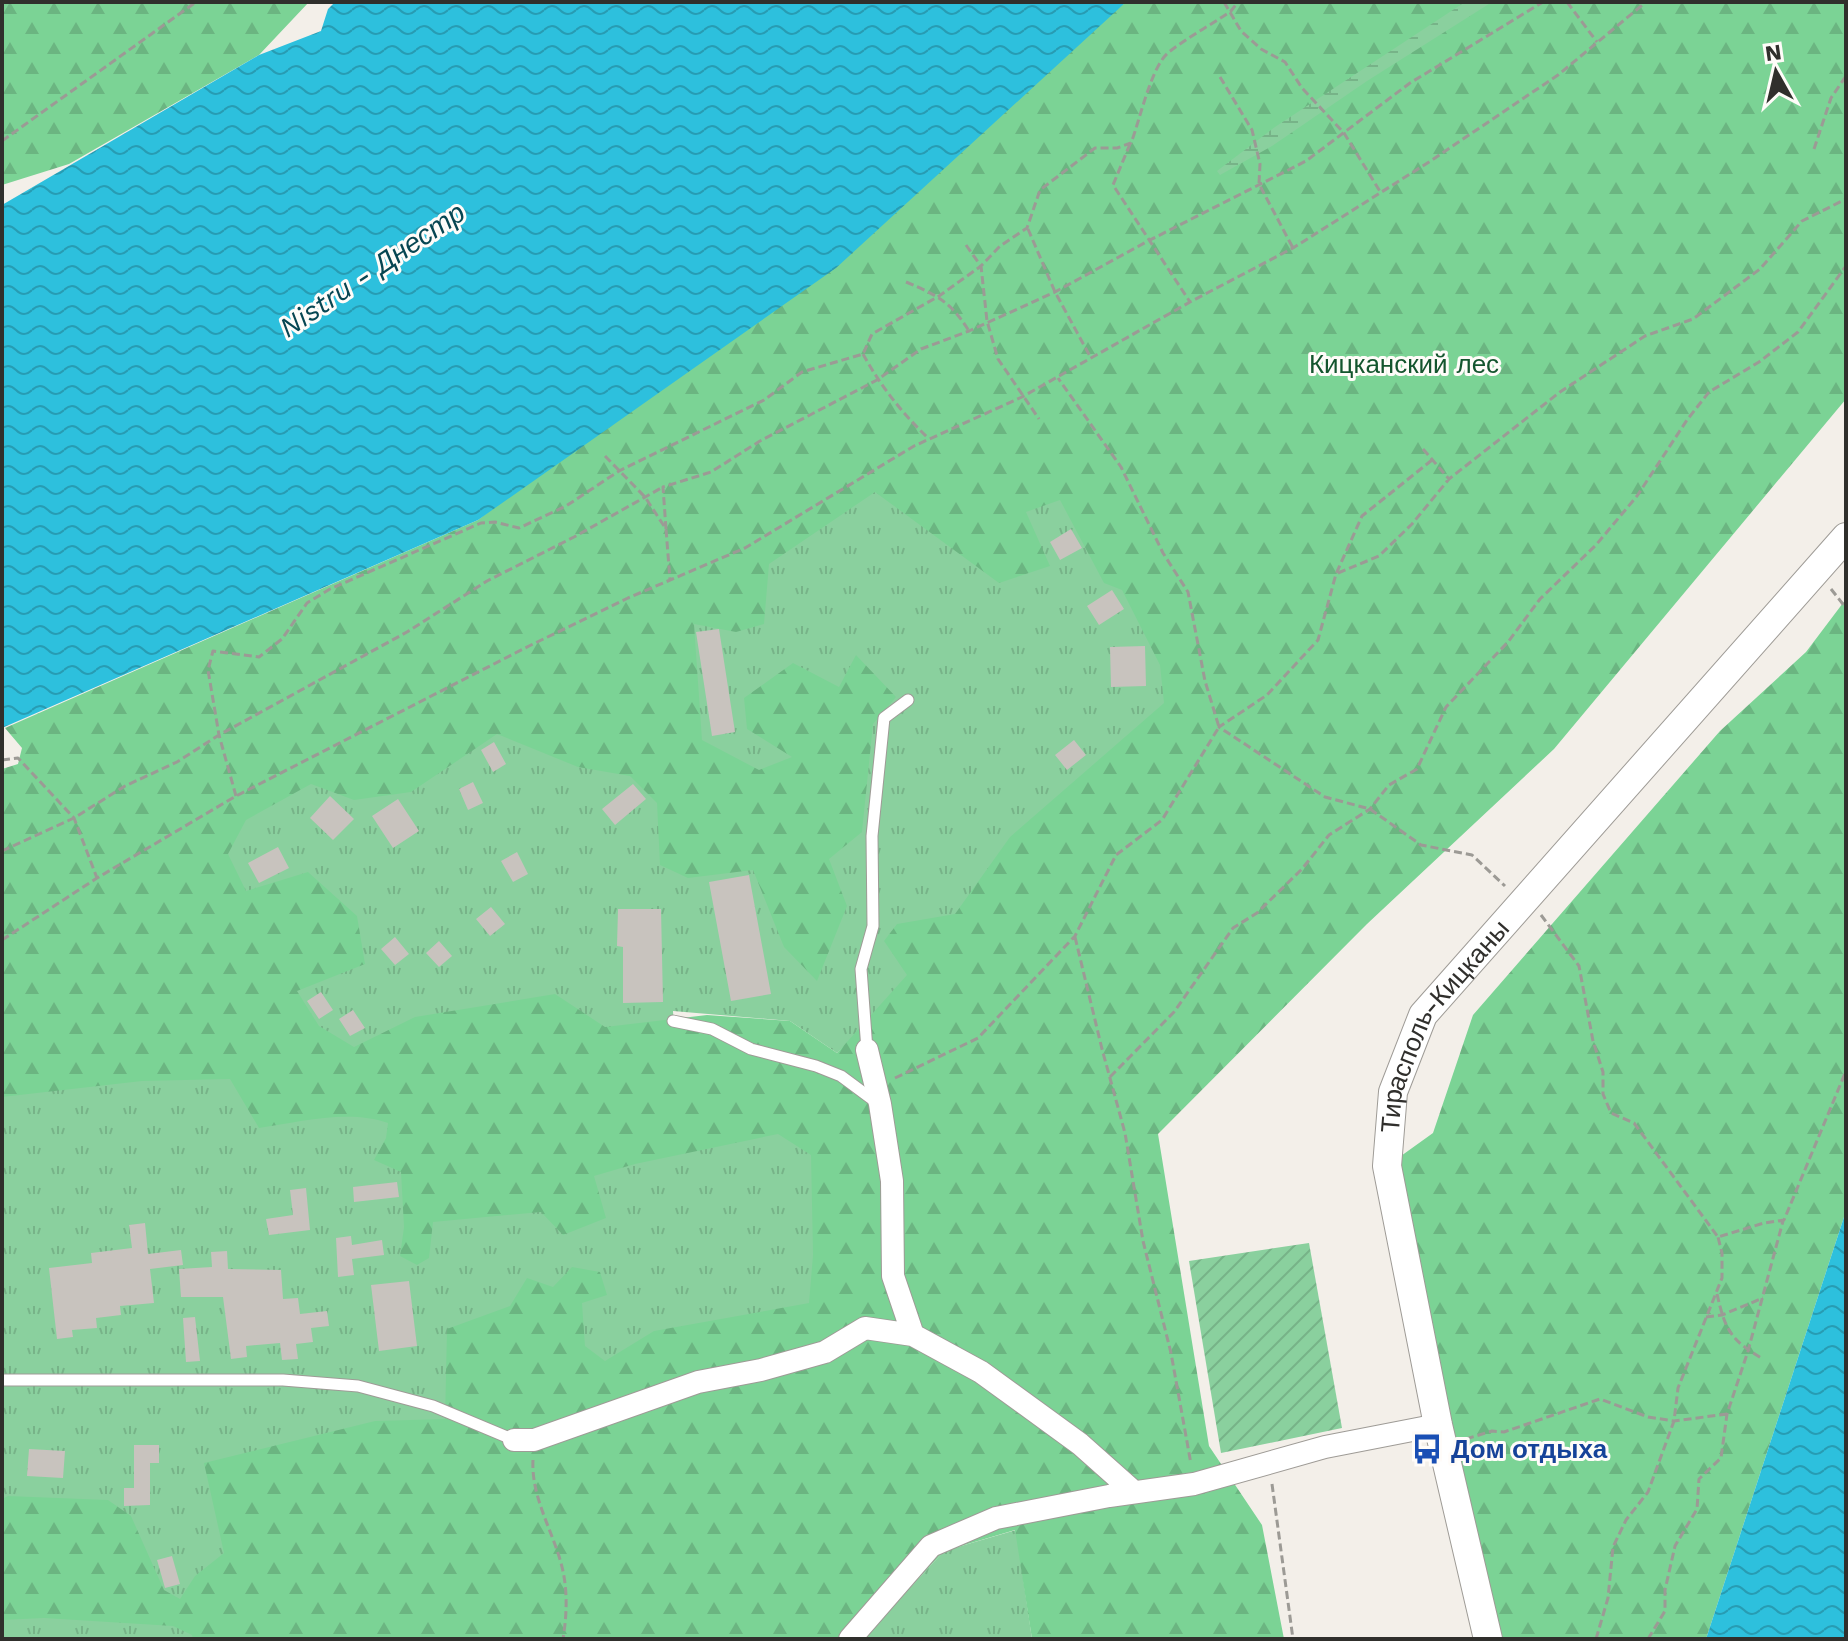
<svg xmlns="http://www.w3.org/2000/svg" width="1848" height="1641" font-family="'Work Sans',sans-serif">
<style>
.grass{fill:url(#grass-tufts)}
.forest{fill:url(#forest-firs);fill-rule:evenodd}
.wetland{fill:url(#wetland-marsh)}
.garden{fill:url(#garden-furrows)}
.water{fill:url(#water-waves)}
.building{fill:#c8c3be}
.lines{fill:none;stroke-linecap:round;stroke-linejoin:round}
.service-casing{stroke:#9e9b96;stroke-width:13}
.minor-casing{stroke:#9e9b96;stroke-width:24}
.tertiary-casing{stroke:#9e9b96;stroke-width:30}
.path{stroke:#9c9a95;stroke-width:3;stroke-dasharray:8 4;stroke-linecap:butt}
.service{stroke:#fff;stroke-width:11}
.minor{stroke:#fff;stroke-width:22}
.tertiary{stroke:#fff;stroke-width:28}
.labels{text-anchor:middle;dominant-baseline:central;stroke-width:6;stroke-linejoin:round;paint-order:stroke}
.park-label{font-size:26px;fill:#14552e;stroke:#fffcf9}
.street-label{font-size:26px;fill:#302f2c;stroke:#fffcf9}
.transit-label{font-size:26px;font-weight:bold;fill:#164399;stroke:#fffcf9;text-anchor:start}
.water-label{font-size:28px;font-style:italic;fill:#074652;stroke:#fffcf9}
</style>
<defs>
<pattern id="grass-tufts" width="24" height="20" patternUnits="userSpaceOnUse" patternTransform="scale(2)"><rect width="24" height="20" fill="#8ad09e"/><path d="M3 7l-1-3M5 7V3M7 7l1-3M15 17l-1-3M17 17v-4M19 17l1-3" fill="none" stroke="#77b388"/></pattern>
<pattern id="forest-firs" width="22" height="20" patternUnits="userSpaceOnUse" patternTransform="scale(2)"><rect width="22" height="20" fill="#7bd395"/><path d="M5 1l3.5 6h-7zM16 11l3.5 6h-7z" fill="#6bb581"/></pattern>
<pattern id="wetland-marsh" width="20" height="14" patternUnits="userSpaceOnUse" patternTransform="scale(2)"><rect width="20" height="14" fill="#8ad09e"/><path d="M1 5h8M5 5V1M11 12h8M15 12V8" fill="none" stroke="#77b388"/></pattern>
<pattern id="garden-furrows" width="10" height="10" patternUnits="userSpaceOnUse" patternTransform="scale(2)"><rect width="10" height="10" fill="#8ad09e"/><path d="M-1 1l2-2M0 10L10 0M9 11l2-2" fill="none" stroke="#77b388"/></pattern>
<pattern id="water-waves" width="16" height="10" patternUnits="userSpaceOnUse" patternTransform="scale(2)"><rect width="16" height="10" fill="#2dc0dd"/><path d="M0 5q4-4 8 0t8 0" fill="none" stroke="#279cb3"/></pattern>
</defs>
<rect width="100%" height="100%" fill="#f3efe9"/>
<!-- grass -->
<path class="grass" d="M1045,416L1189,692L837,1053L790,1021L673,1011L678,1102L834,1088L839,1299L502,1639H2V988L210,830L869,488Z
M1016,1530L1032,1639H863L944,1551Z"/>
<!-- forest -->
<path class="forest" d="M2,2H309L259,55L69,164L2,185Z
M1126,2H1846V399L1554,749L1367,924L1158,1134L1209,1446L1262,1525L1284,1639H1032L1015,1530L944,1551L863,1639H193L192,1635L173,1626L44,1618L2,1620V1499L8,1496L108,1500L131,1516L164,1590L180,1599L195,1576L224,1553L204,1463L375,1421L445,1419L447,1329L510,1306L527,1278L553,1287L572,1267L600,1272L607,1295L582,1303L585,1346L605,1361L654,1331L809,1303L813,1255L811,1155L778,1134L635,1164L594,1176L606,1218L563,1235L541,1212L433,1222L429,1258L417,1265L400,1256L404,1227L401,1172L374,1160L386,1138L388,1123C348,1109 300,1122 259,1128L230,1079L142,1081L2,1097V769L18,764L22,748L5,728L478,520ZM875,492L999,583L1050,566L1026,512L1060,500L1104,583L1122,590L1160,665L1164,703L1010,837L955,914L897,924L884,941L907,975L837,1053L790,1021L707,1015L605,1027L555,994L415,1017L354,1047L319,1026L297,991L365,964L357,916L308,872L246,891L228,854L246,820L311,784L354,800L411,792L497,734L578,767L630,776L657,803L660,865L688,878L753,870L784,947L817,981L847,906L829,859L862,832L873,724L896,697L856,655L839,687L793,663L744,698L747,729L792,757L759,770L702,740L694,624L736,632L764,624L769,564Z
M1846,599V1211L1706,1639H1487L1387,1166L1433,1133L1473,1015L1720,731L1806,652Z"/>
<!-- wetland -->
<path class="wetland" d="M1465,2H1492L1367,81L1272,146L1220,175L1217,171L1275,127Z"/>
<!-- garden -->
<path class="garden" d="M1309,1243L1342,1428L1221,1453L1189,1261Z"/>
<!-- water -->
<path class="water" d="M335,2H1126L836,268L478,520L2,728V205L259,55L321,31L328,9Z
M1846,1211V1639H1706Z"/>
<!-- building -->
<path class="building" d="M1071,529L1082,548L1060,560L1050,542Z
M1112,590L1124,609L1099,625L1087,606Z
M719,629L735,732L712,736L696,632Z
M1145,646L1146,686L1111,687L1110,647Z
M1074,740L1086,755L1067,770L1055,755Z
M494,742L506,764L493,772L481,750Z
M473,782L483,803L468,810L459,789Z
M633,784L646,799L615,825L602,809Z
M330,796L354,819L333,840L310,818Z
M398,799L419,831L393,848L372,816Z
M278,847L289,868L259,883L248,863Z
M517,852L528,874L513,882L501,861Z
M749,875L771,994L731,1001L709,882Z
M491,907L505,924L490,936L476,919Z
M618,909H661L663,1002L623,1003V947L617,946Z
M395,937L409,954L395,965L381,949Z
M439,941L452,956L439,967L426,953Z
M321,992L333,1010L319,1019L307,1001Z
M353,1010L365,1028L350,1036L339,1019Z
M397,1182L399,1197L354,1202L353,1187Z
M306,1188L310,1230L269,1235L266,1219L293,1215L290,1190Z
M145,1223L148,1254L181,1250L183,1265L150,1269L154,1303L120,1306L121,1315L96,1318L97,1328L72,1330L73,1337L57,1339L49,1268L92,1263L91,1253L132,1248L129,1225Z
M351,1236L352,1245L382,1240L384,1255L352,1259L354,1275L338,1277L336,1238Z
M227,1251L228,1269L281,1270L283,1299L298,1298L300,1314L327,1311L329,1326L311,1328L313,1342L296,1344L298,1359L282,1360L280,1343L246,1346L247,1357L231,1359L223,1297H181L179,1269L212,1267L211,1252Z
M409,1281L417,1346L379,1351L371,1285Z
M195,1317L200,1361L186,1362L183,1318Z
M134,1445H159V1463H150V1505L124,1506V1488H134Z
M29,1449L65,1451L63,1478L27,1476Z
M172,1556L180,1584L165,1588L157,1560Z"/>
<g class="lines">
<!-- service casing -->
<g class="service-casing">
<path id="service" d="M673,1021L712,1029L751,1049L816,1066L841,1076L876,1102
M867,1050L861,969L873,926L872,836L884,718L908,700
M2,1380H283L358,1386L433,1406L514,1440"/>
</g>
<!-- minor casing -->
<g class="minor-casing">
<path id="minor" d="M867,1050L880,1104L892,1181L893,1276L913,1335
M514,1440H534L698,1382L761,1370L825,1352L865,1328L913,1335L981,1372L1080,1444L1134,1492
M850,1639L931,1546L996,1518L1109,1496L1194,1484L1325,1447L1438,1425"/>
</g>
<!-- tertiary casing -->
<g class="tertiary-casing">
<g id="tertiary">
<path id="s1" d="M1488,1639L1438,1425L1387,1166L1393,1092L1423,1015L1846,537"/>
</g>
</g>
<!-- path -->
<path class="path" d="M1224,2L1241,31L1261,49L1285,62L1302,88L1344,133L1381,193
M1567,2L1597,42
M1220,77L1252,130L1260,164L1259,184L1293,248
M2,141L196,2
M1130,144L1113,185L1190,302
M1814,149L1831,98L1846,76
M1028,229L1055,292L1091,358
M966,245L981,266L987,321L998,359L1039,419
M906,282C937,295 951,302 969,331
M863,354C881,387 903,414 929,439
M1423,449L1449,479L1560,392L1645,336L1693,319L1760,269L1802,221L1846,199
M605,456L645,497L666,529L670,580
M1432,460L1362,516L1336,574L1318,640L1267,695L1219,727L1325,797L1370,809L1421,845L1472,855L1505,886
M666,529L663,487L711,472L760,441L877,380L921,349L969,331L1055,292L1148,241L1306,161L1410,83L1543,2
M1338,573L1379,556L1412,524L1449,479
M1831,589L1846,608
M2,760L18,758L74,818L97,878
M236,796L219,735L208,670L213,651L259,657L282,639L307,603L330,589L481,523L495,522L519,528L566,506L619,471L764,400L802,372L863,354L872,334L939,296L981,266L1000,246L1027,228L1040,190L1095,148H1117L1131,143C1140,120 1151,66 1169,52C1188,37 1211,25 1231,11L1238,2
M2,851L74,818L125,786L177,762L219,735L407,632L487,581L574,537L663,487
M1541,915L1579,966L1593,1041L1603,1072V1094L1611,1113L1634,1123L1718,1237L1764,1223L1784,1220L1846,1071
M1075,937L1102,1049L1125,1133L1143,1241L1171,1353L1191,1464
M2,940L97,878L236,796L529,646L628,598L745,548L914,446L1022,397L1190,302L1293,248L1429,162L1558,75L1646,2
M1110,1077L1174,1012L1233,928L1257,913L1302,869L1329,835L1370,809L1389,785L1417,769L1446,707L1508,642L1540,599L1596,545L1637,496L1687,420L1709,392L1759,362L1798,332L1846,266
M895,1078L978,1038L1075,936L1116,855L1162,820L1219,727L1205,681L1188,592L1163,553L1121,467L1058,378
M1717,1294C1725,1329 1730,1340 1763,1359
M1706,1317L1722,1315L1763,1298
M1466,1439L1492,1431L1504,1432L1600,1399L1648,1417L1674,1421L1727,1414
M533,1460C531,1496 552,1530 561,1563C568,1588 567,1614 563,1639
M1272,1484L1293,1639
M1596,1639L1608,1598L1613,1547L1626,1520L1648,1492L1674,1421L1678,1388L1722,1278V1253L1718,1237
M1648,1639L1665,1611V1590L1675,1546L1697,1509L1699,1479L1721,1458L1727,1414L1748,1351L1783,1221"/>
<!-- service -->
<use href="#service" class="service"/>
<!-- minor -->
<use href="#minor" class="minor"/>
<!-- tertiary -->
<use href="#tertiary" class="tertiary"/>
</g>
<!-- icons -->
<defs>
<g id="bus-bare" transform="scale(2.4)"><path d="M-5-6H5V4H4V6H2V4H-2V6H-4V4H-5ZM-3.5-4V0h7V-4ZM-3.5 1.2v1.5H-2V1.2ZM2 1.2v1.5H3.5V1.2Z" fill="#1a4fb4" stroke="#fffcf9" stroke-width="2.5" paint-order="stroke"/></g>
</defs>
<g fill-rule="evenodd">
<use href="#bus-bare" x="1427" y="1449"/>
</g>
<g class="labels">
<!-- park labels -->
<g class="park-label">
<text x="1404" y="364">Кицканский лес</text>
</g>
<!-- street labels -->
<g class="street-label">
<text stroke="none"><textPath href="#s1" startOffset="640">Тирасполь-Кицканы</textPath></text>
</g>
<!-- transit labels -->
<g class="transit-label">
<text x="1451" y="1449">Дом отдыха</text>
</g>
<!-- water labels -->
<g class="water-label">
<text transform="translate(372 270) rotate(-34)">Nistru - Днестр</text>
</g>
</g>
<!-- border -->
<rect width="1848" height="1641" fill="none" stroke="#302f2c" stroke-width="8"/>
<!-- north arrow -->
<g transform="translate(1776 72) rotate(352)" stroke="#fffcf9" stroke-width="6" paint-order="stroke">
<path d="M0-6L14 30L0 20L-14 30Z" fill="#302f2c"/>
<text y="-12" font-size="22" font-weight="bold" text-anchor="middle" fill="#302f2c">N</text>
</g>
</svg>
